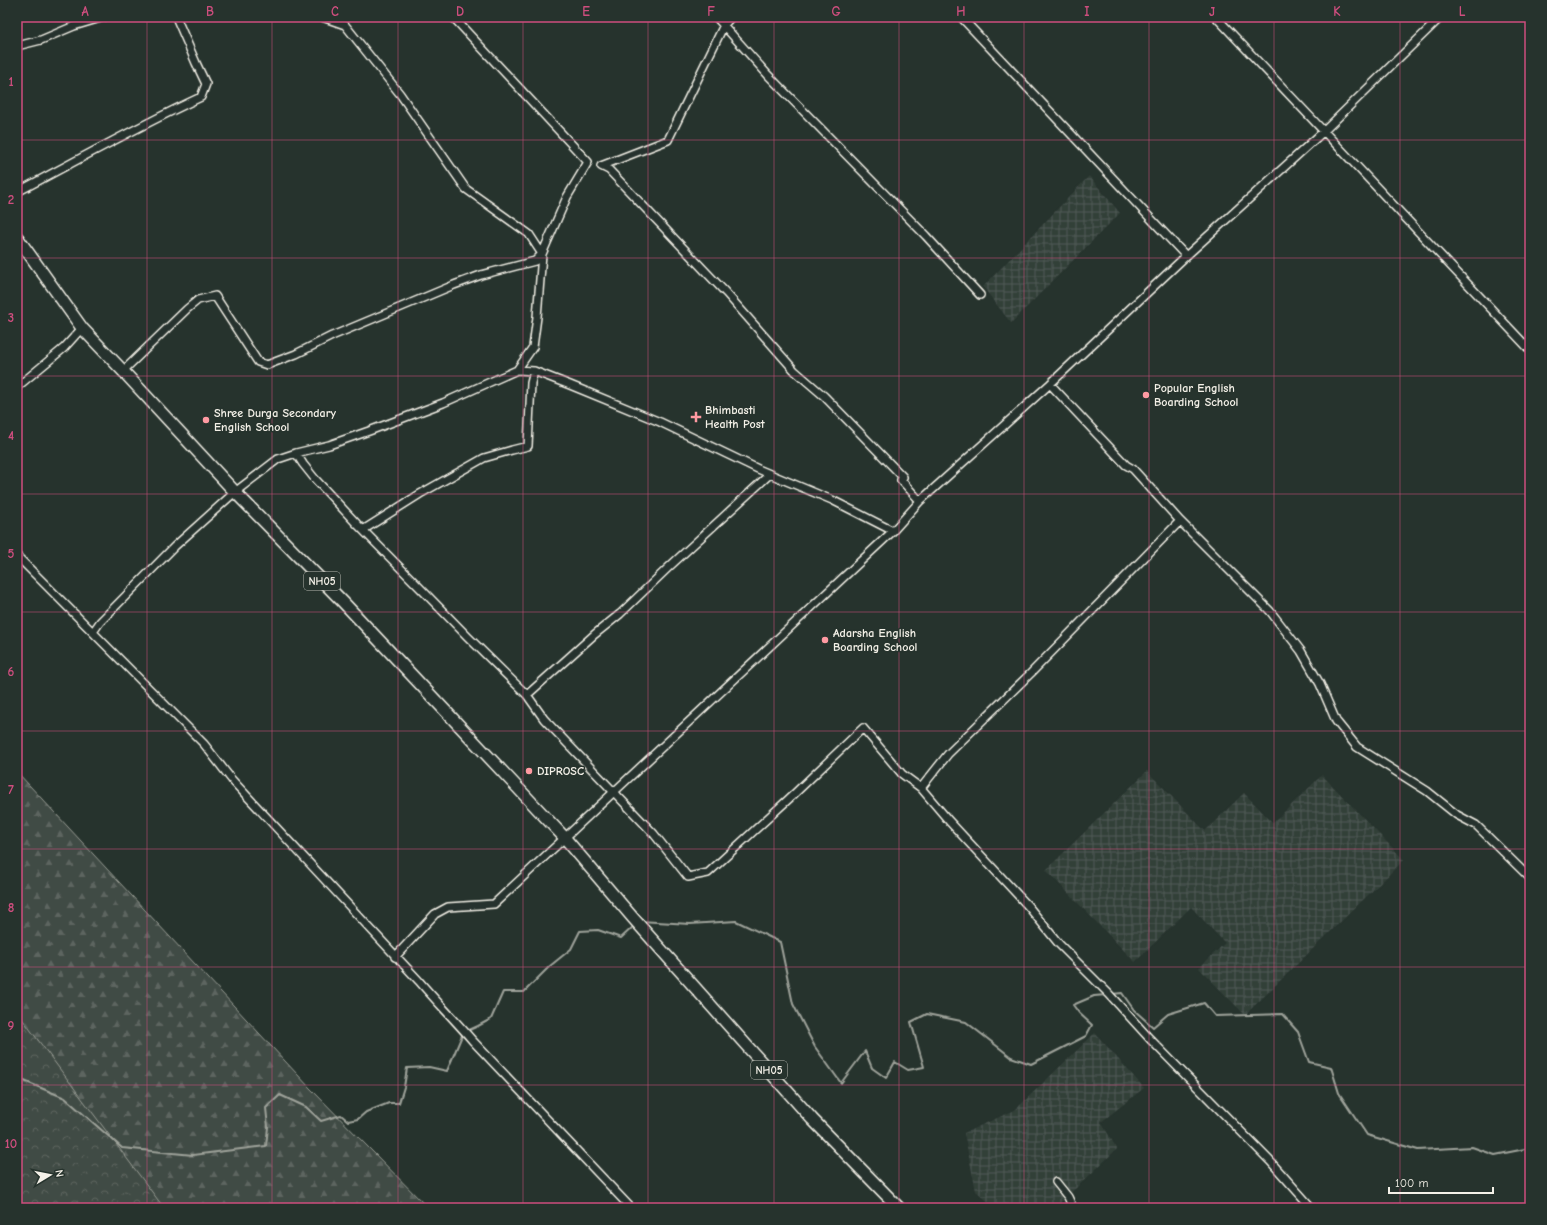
<svg xmlns="http://www.w3.org/2000/svg" width="1547" height="1225" font-family="'Comic Neue',sans-serif">
<style>
.industrial{fill:url(#industrial-grid)}
.forest{fill:url(#forest-firs);stroke:#9a9e96}
.park{fill:url(#park-crowns);stroke:#9a9e96}
.lines{fill:none;stroke-linecap:round;stroke-linejoin:round}
.stream{stroke:#9fa39b;stroke-width:2}
.minor-casing{stroke:#f4f1e8;stroke-width:10}
.primary-casing{stroke:#f4f1e8;stroke-width:14}
.minor{stroke:#26332d;stroke-width:7}
.primary{stroke:#26332d;stroke-width:11}
.grid{fill:none;stroke:#ce4e7e;stroke-width:1;stroke-opacity:0.55}
.poi-dot{fill:#ff9aa2;stroke:#26332d;stroke-width:1.5}
.labels{text-anchor:middle;dominant-baseline:central;stroke-width:3;stroke-linejoin:round;paint-order:stroke}
.shield{fill:#26332d;stroke:#b6b8b0;stroke-width:1}
.shield-label{font-size:11px;font-weight:bold;fill:#f4f1e8}
.poi-label{font-size:12px;font-weight:bold;fill:#f4f1e8;stroke:#26332d;text-anchor:start}
.neatline{fill:none;stroke:#ce4e7e;stroke-width:1.5}
.grid-label{font-size:13px;text-anchor:middle;font-weight:bold;fill:#ce4e7e}
</style>
<defs>
<pattern id="industrial-grid" width="8" height="8" patternUnits="userSpaceOnUse"><rect width="8" height="8" fill="#333f39"/><path d="M0 4h8M4 0v8" fill="none" stroke="#515b56"/></pattern>
<pattern id="forest-firs" width="22" height="20" patternUnits="userSpaceOnUse"><rect width="22" height="20" fill="#414b45"/><path d="M5 1l3.5 6h-7zM16 11l3.5 6h-7z" fill="#5d6560"/></pattern>
<pattern id="park-crowns" width="20" height="18" patternUnits="userSpaceOnUse"><rect width="20" height="18" fill="#414b45"/><path d="M2 6a3 3 0 1 1 6 0M12 15a3 3 0 1 1 6 0" fill="none" stroke="#5d6560"/></pattern>
</defs>
<rect width="100%" height="100%" fill="#26332d"/>
<filter id="ink" filterUnits="userSpaceOnUse"><feTurbulence type="fractalNoise" baseFrequency=".025" numOctaves="2"/><feDisplacementMap in="SourceGraphic" scale="8" xChannelSelector="R" yChannelSelector="G"/><feConvolveMatrix kernelMatrix="1 2 1 2 8 2 1 2 1" color-interpolation-filters="sRGB"/></filter>
<g filter="url(#ink)">
<!-- industrial -->
<path class="industrial" d="M1089,176L1120,213L1011,323L983,287Z
M1147,771L1205,831L1244,793L1273,823L1322,775L1404,860L1245,1015L1199,968L1225,943L1191,907L1135,962L1046,870Z
M1095,1033L1144,1088L1101,1122L1117,1149L1055,1208H995L976,1191L964,1133L1015,1110Z"/>
<!-- forest -->
<path class="forest" d="M17,772L310,1088L428,1208H17Z"/>
<!-- park -->
<path class="park" d="M17,1012L164,1208H17Z"/>
<g class="lines">
<!-- stream -->
<path class="stream" d="M640,921L690,924L736,921L780,942L793,1004L815,1047L841,1083L865,1051L872,1068L886,1078L895,1062L908,1070L924,1067L911,1022L927,1014L966,1022L1011,1057L1031,1064L1086,1036L1092,1025L1079,1013L1073,1005L1094,996L1106,995
M1112,994L1122,993L1134,1010L1153,1027L1168,1014L1204,1003L1215,1016L1282,1014L1298,1032L1309,1062L1331,1067L1339,1093L1367,1135L1418,1150L1472,1147L1495,1155L1530,1148
M467,1031L478,1026L491,1019L503,992H524L550,966L571,949L580,931L598,930L621,938L634,926
M17,1078L65,1098L122,1148L193,1155L266,1146L268,1127L266,1108L280,1095L306,1107L321,1121L341,1115L348,1121L358,1119L366,1112L389,1103H399L404,1087L407,1068L429,1067L447,1071L463,1033"/>
<!-- minor casing -->
<g class="minor-casing">
<path id="minor" d="M453,17L588,162L567,197L542,254L537,317L533,347L517,370
M716,17L768,75L926,236L980,295
M731,17L724,25L668,140L601,166L609,170L726,293L795,371L824,396L903,477L901,480L920,501
M961,17L1186,256
M1216,17L1530,350
M17,46L41,40L74,26L104,17
M17,192C78,160 138,126 201,97L206,84L196,63L176,17
M123,371L187,309L198,300L215,296L258,362L267,365L296,354L332,336L454,285L481,275L535,261L542,254L529,234L466,189L400,94L345,25L322,17
M1050,384L1126,465L1133,469L1180,521L1270,611L1301,651L1320,684L1336,721L1357,747L1427,791L1457,815L1476,825L1530,878
M17,387L64,348L82,328
M296,453L303,464L315,479L357,524L427,595L468,637L527,695L544,719L654,834L688,877L708,873L792,796L863,728L902,774L921,788L948,754L1031,673L1180,521
M363,530L420,494L484,458L512,450L528,446L531,383L534,371
M17,556L204,744L232,780L419,981C436,1001 455,1020 472,1040L631,1208
M93,632L100,622L175,546L235,492L278,459L296,453L329,445L369,431L443,403L517,370L534,371L570,385L660,422L758,469L832,500L893,531
M527,695L595,634L620,614L670,566L770,474
M921,788L949,821L1028,906L1059,944L1109,994L1149,1038L1270,1161L1312,1208
M395,957L435,914L448,907L494,904L893,531L920,501L1050,384L1186,256L1324,131L1441,17
M1056,1182L1068,1197L1073,1208"/>
</g>
<!-- primary casing -->
<g class="primary-casing">
<path id="primary" d="M17,237L82,328L123,371L235,492L343,602L564,837L633,918L812,1119L899,1208"/>
</g>
<!-- minor -->
<use href="#minor" class="minor"/>
<!-- primary -->
<use href="#primary" class="primary"/>
</g>
</g>
<!-- grid -->
<path class="grid" d="M147,17V1208M272,17V1208M398,17V1208M523,17V1208M648,17V1208M774,17V1208M899,17V1208M1024,17V1208M1149,17V1208M1274,17V1208M1400,17V1208M17,140H1530M17,258H1530M17,376H1530M17,494H1530M17,612H1530M17,731H1530M17,849H1530M17,967H1530M17,1085H1530"/>
<!-- markers -->
<g class="poi-dot">
<circle cx="1146" cy="395" r="4"/>
<path d="M694 411h4v4h4v4h-4v4h-4v-4h-4v-4h4z"/>
<circle cx="206" cy="420" r="4"/>
<circle cx="825" cy="640" r="4"/>
<circle cx="529" cy="771" r="4"/>
</g>
<g class="labels">
<!-- shield labels -->
<g class="shield">
<rect x="304" y="572" width="36" height="18" rx="3"/>
<rect x="751" y="1061" width="36" height="18" rx="3"/>
</g>
<g class="shield-label">
<text x="322" y="581">NH05</text>
<text x="769" y="1070">NH05</text>
</g>
<!-- poi labels -->
<g class="poi-label">
<text x="1154" y="388">Popular English<tspan x="1154" dy="14">Boarding School</tspan></text>
<text x="705" y="410">Bhimbasti<tspan x="705" dy="14">Health Post</tspan></text>
<text x="214" y="413">Shree Durga Secondary<tspan x="214" dy="14">English School</tspan></text>
<text x="833" y="633">Adarsha English<tspan x="833" dy="14">Boarding School</tspan></text>
<text x="537" y="771">DIPROSC</text>
</g>
</g>
<!-- margin -->
<rect width="1547" height="1225" fill="none" stroke="#26332d" stroke-width="44"/>
<!-- north arrow -->
<g transform="translate(50 1175) rotate(80)" stroke="#26332d" stroke-width="3" paint-order="stroke">
<path d="M0-3L7 15L0 10L-7 15Z" fill="#f4f1e8"/>
<text y="-6" font-size="11" font-weight="bold" text-anchor="middle" fill="#f4f1e8">N</text>
</g>
<!-- scale -->
<path d="M1389 1187v6h104v-6" fill="none" stroke="#f4f1e8" stroke-width="2"/>
<text x="1395" y="1187" font-size="12" fill="#f4f1e8" stroke="#26332d" stroke-width="3" paint-order="stroke">100 m</text>
<rect x="22" y="22" width="1503" height="1181" class="neatline"/>
<g class="grid-label">
<text x="85" y="16">A</text>
<text x="210" y="16">B</text>
<text x="335" y="16">C</text>
<text x="460" y="16">D</text>
<text x="586" y="16">E</text>
<text x="711" y="16">F</text>
<text x="836" y="16">G</text>
<text x="961" y="16">H</text>
<text x="1087" y="16">I</text>
<text x="1212" y="16">J</text>
<text x="1337" y="16">K</text>
<text x="1462" y="16">L</text>
<text x="11" y="86">1</text>
<text x="11" y="204">2</text>
<text x="11" y="322">3</text>
<text x="11" y="440">4</text>
<text x="11" y="558">5</text>
<text x="11" y="676">6</text>
<text x="11" y="794">7</text>
<text x="11" y="912">8</text>
<text x="11" y="1030">9</text>
<text x="11" y="1148">10</text>
</g>
</svg>
